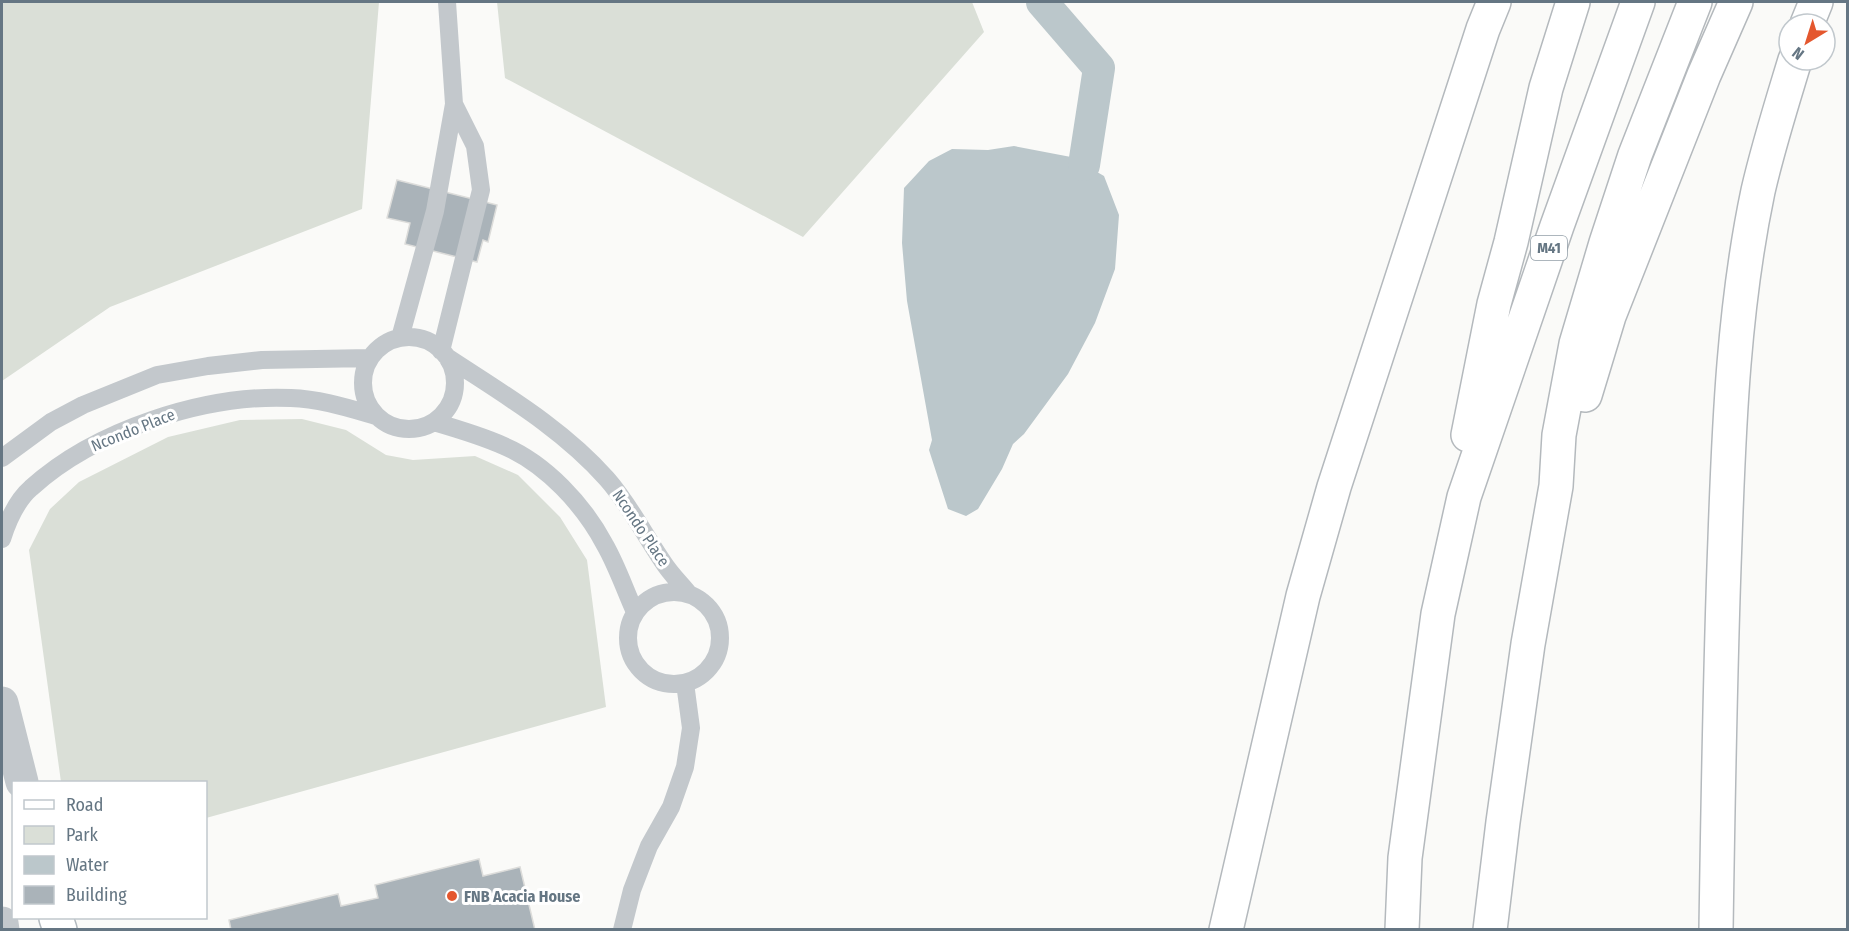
<svg xmlns="http://www.w3.org/2000/svg" width="1849" height="931" font-family="'Fira Sans Condensed',sans-serif">
<style>
.green{fill:#dadfd7}
.water{fill:#bbc7cb}
.lines{fill:none;stroke-linecap:round;stroke-linejoin:round}
.canal{stroke:#bbc7cb;stroke-width:32}
.building{fill:#aab3b9;stroke:#dcdcda;stroke-width:1.5}
.secondary-casing{stroke:#b3babf;stroke-width:36}
.motorway-casing{stroke:#b4b9bd;stroke-width:36}
.service{stroke:#c3c8cc;stroke-width:18}
.minor{stroke:#c3c8cc;stroke-width:33}
.secondary{stroke:#fff;stroke-width:33}
.motorway{stroke:#fff;stroke-width:33}
.poi-dot{fill:#e4572e;stroke:#fff;stroke-width:2}
.labels{text-anchor:middle;dominant-baseline:central;stroke-width:6;stroke-linejoin:round;paint-order:stroke}
.shield{fill:#fff;stroke:#939fa8;stroke-width:1.5}
.shield-label{font-size:15px;font-weight:bold;fill:#657683}
.street-label{font-size:16px;fill:#657683;stroke:#fff}
.poi-label{font-size:16px;font-weight:bold;fill:#657683;stroke:#fff;text-anchor:start}
</style>
<rect width="100%" height="100%" fill="#fafaf8"/>
<!-- green -->
<path class="green" d="M2,2H379L362,209L110,307L2,381Z
M497,2H972L984,32L803,237L505,78Z
M302,419L346,430L386,455L413,460L475,456L518,475L560,517L587,560L606,707L206,818V782H61L29,550L50,509L79,482L168,437L240,420Z"/>
<!-- water -->
<path class="water" d="M1014,146L1071,157L1104,176L1119,215L1115,269L1095,323L1068,374L1024,434L1013,444L1002,469L978,509L966,516L948,509L929,450L932,440L907,301L902,243L904,188L929,161L952,149L988,150Z"/>
<g class="lines">
<!-- canal -->
<path class="canal" d="M1042,2L1099,68L1084,165"/>
</g>
<!-- building -->
<path class="building" d="M397,180L497,205L488,242L483,240L477,262L405,244L410,223L387,218Z
M479,859L483,876L520,867L535,930H231L229,920L338,894L341,906L378,898L375,885Z"/>
<g class="lines">
<!-- secondary casing -->
<g class="secondary-casing">
<path id="secondary" d="M56,918L60,930"/>
</g>
<!-- motorway casing -->
<g class="motorway-casing">
<path id="motorway" d="M1807,24L1816,2
M1585,395L1609,316L1704,75L1736,2
M1468,435L1494,304L1511,242L1546,88L1573,2
M1226,930L1303,596L1334,487L1483,29L1494,2
M1402,930L1405,858L1438,614L1464,497L1557,226L1638,2
M1490,930L1503,822L1528,644L1556,486L1559,435L1576,344L1606,243L1635,155L1695,2
M1716,930C1718,799 1720,669 1725,539C1729,422 1734,305 1758,191C1768,147 1782,103 1795,60"/>
</g>
<!-- service -->
<path class="service" d="M363 383a46 46 0 1 1 92 0a46 46 0 1 1-92 0Z
M400,338L435,211L454,104L447,2
M441,351L481,190L475,146L454,104
M447,357C503,394 562,428 607,479C629,504 644,534 663,562C670,573 680,583 689,594
M434,422C458,429 482,436 504,446C546,464 584,505 605,545C617,566 625,590 635,612
M2,458L51,422L83,405L157,375L208,366L262,360L370,358
M2,539C8,520 16,501 31,488C95,430 205,394 291,398C320,399 348,408 376,416
M628 638a46 46 0 1 1 92 0a46 46 0 1 1-92 0Z
M622,930L632,890L649,846L671,807L685,767L691,728L685,683"/>
<!-- minor -->
<path class="minor" d="M2,703L22,782
M2,923L3,930"/>
<!-- secondary -->
<use href="#secondary" class="secondary"/>
<!-- motorway -->
<use href="#motorway" class="motorway"/>
</g>
<!-- markers -->
<circle class="poi-dot" cx="452" cy="896" r="6"/>
<g class="labels">
<!-- shield labels -->
<rect class="shield" x="1531" y="236" width="36" height="24" rx="4.5"/>
<g class="shield-label">
<text x="1549" y="248">M41</text>
</g>
<!-- street labels -->
<g class="street-label">
<text transform="translate(133 430) rotate(-22)">Ncondo Place</text>
<text transform="translate(641 528) rotate(56)">Ncondo Place</text>
</g>
<!-- poi labels -->
<g class="poi-label">
<text x="464" y="896">FNB Acacia House</text>
</g>
</g>
<!-- border -->
<rect width="1849" height="931" fill="none" stroke="#657683" stroke-width="6"/>
<!-- legend -->
<rect x="12" y="781" width="195" height="138" fill="#ffffff" stroke="#c1c8cd" stroke-width="1.5"/>
<rect x="24" y="800" width="30" height="9" fill="#ffffff" stroke="#c1c8cd" stroke-width="1.5"/>
<text x="66" y="811" font-size="18" fill="#657683">Road</text>
<rect x="24" y="826" width="30" height="18" fill="#dadfd7" stroke="#c1c8cd" stroke-width="1.5"/>
<text x="66" y="841" font-size="18" fill="#657683">Park</text>
<rect x="24" y="856" width="30" height="18" fill="#bbc7cb" stroke="#c1c8cd" stroke-width="1.5"/>
<text x="66" y="871" font-size="18" fill="#657683">Water</text>
<rect x="24" y="886" width="30" height="18" fill="#aab3b9" stroke="#c1c8cd" stroke-width="1.5"/>
<text x="66" y="901" font-size="18" fill="#657683">Building</text>
<!-- north arrow -->
<g transform="translate(1807 42) rotate(218)"><circle r="28" fill="#ffffff" stroke="#c1c8cd" stroke-width="1.5"/>
<path d="M0-4.5L10 22L0 15L-10 22Z" fill="#e4572e"/>
<text y="-9" font-size="16" font-weight="bold" text-anchor="middle" fill="#657683">N</text>
</g>
</svg>
